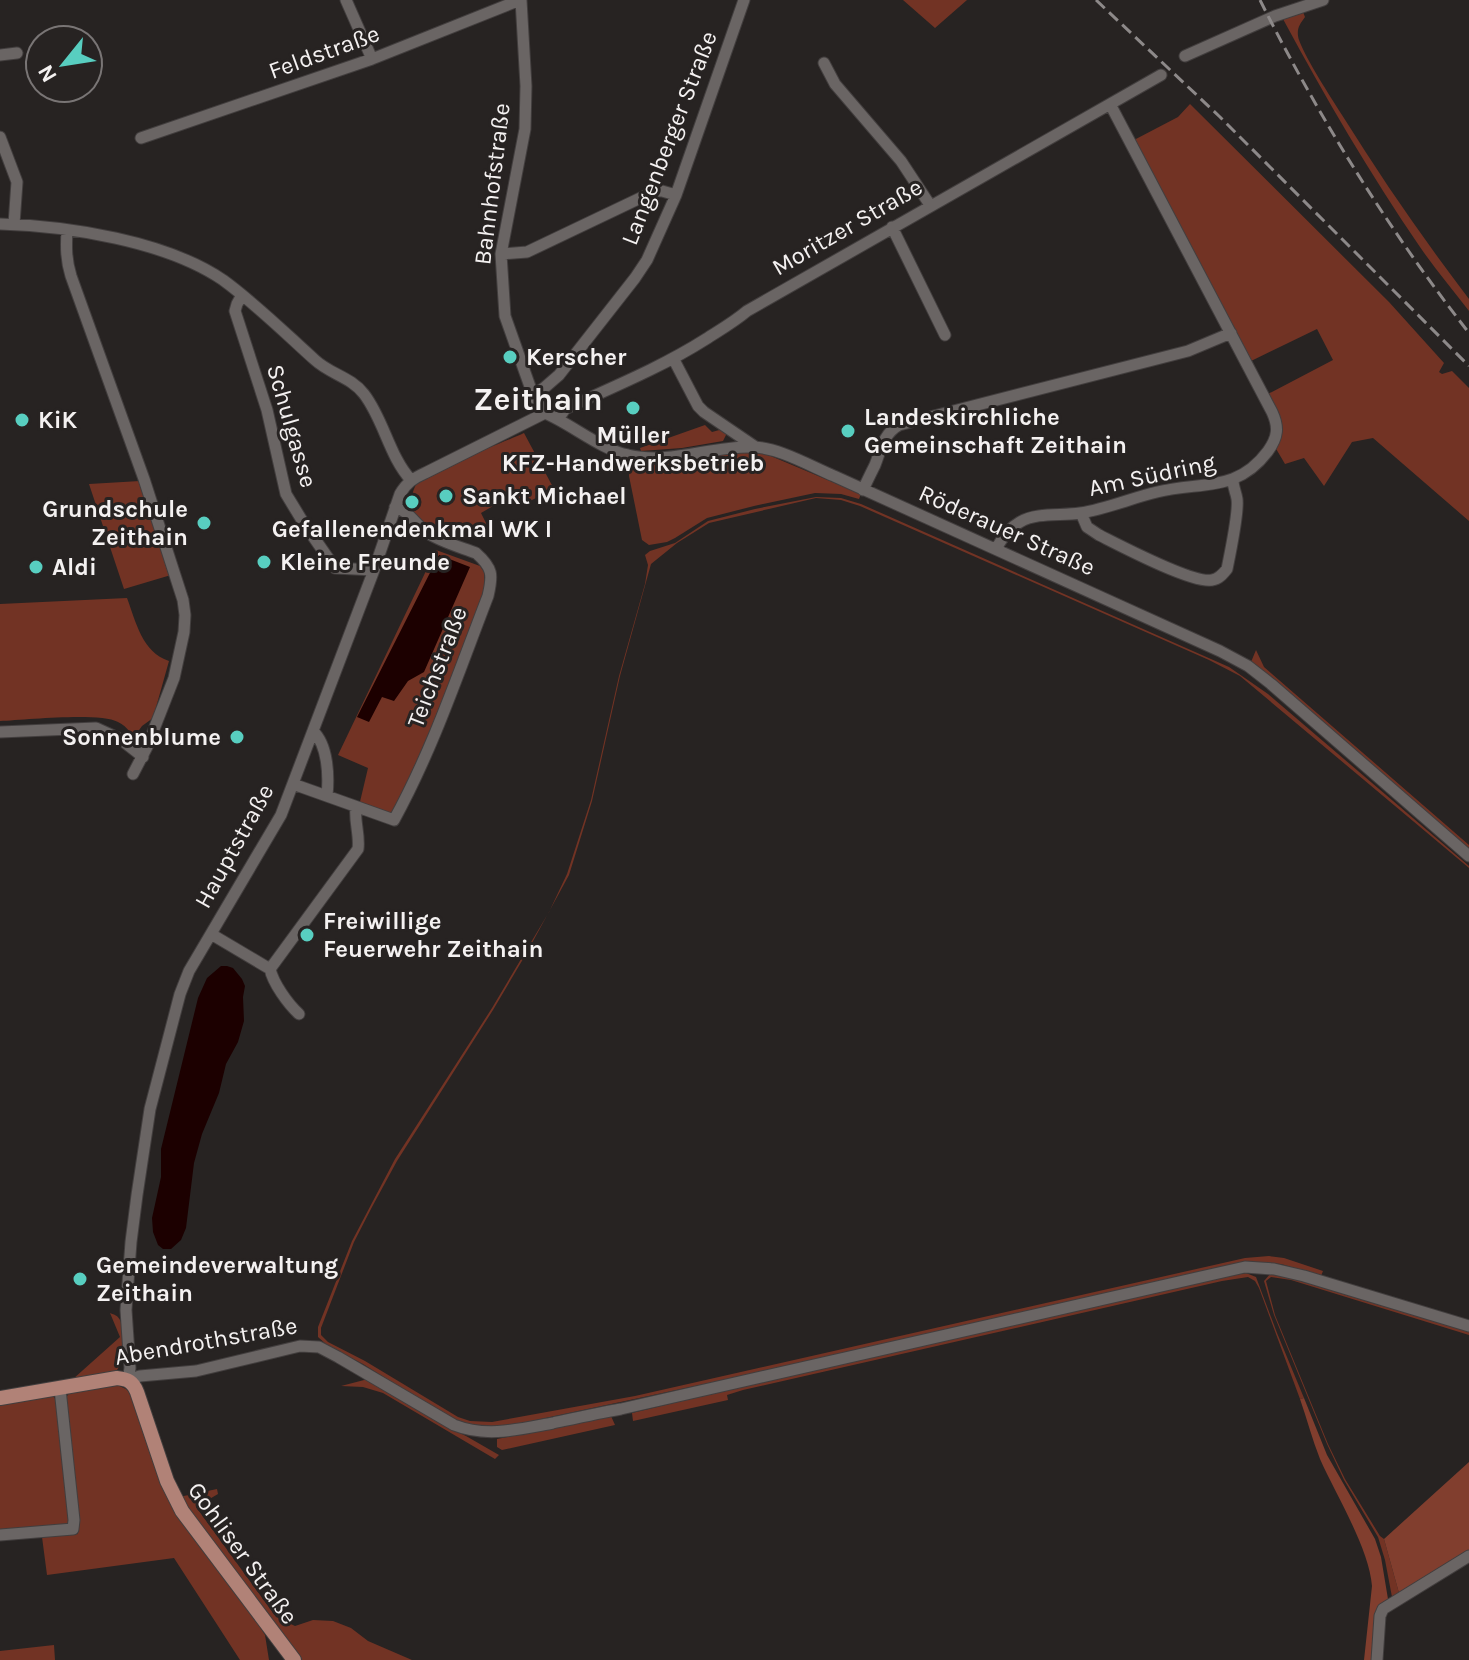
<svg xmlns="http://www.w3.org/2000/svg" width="1469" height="1660" font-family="Karla,sans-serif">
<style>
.green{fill:#723324}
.forest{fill:#813e2e}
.water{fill:#1c0000}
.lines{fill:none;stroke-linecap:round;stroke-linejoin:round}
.minor-casing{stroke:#423e3e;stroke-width:13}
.major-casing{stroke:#423e3e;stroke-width:16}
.minor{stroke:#6a6564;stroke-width:11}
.major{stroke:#b18277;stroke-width:14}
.rail{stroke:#8d8989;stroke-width:3;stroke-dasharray:12 6;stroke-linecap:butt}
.poi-dot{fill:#58cec0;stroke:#272322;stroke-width:3}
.labels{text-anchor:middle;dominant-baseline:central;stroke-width:6;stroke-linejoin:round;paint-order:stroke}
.street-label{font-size:24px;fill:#f4f1f1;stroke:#272322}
.poi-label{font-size:24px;font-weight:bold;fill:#f4f1f1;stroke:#272322;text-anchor:start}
.district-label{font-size:32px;font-weight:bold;fill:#f4f1f1;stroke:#272322}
</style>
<rect width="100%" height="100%" fill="#272322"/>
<!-- green -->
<path class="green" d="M903,0H967L935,28Z
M1303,12L1305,17C1299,25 1296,30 1299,40C1308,63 1329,94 1342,115C1382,179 1424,240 1469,299V311C1453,290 1435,269 1420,247C1370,174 1325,97 1283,19Z
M1190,104L1389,302L1444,363L1439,372L1442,374L1452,371L1469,388V521L1373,438L1352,442L1324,486L1304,458L1285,464L1275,447L1266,395L1333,360L1317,329L1249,362L1134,140L1178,117Z
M705,425L712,432L723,429L727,433L723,441L682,448L641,451L640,448Z
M524,433L554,489L522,505L519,498L508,503L505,499L481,513L488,527L455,535L428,527L412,513C411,502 411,491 418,482C429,470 505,442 524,433Z
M726,452L766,454L861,494L859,499L841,494L815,493L754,506L707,518L675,538L667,542L649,545L642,540L629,476L630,461L654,463Z
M140,481L171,575L124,589L89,484Z
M816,497L841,498L861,504L1229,667L1268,694L1469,866V868L1240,676L1209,660L860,506L841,500L816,498L709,523L677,543L651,564L620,676L592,801L569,875L526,954L493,1010L397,1161L372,1207L354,1242L321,1328V1335L328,1342L365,1361L458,1417L470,1421L492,1422L635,1396L1245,1258L1269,1256L1284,1258L1323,1271L1321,1276L1281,1264L1244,1262L798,1364L513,1425L493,1428L470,1426L444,1415L363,1364L328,1346L318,1337V1327L352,1241L395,1159L492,1008L549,912L567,874L591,800L619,676L645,584L648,565L645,555L650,551L675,543L708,521L755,509Z
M436,550L480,566L484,572L485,586L472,628L430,740L391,815L359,806L368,768L338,755Z
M127,598C136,622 142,652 169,661L153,718L142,726L137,733L140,743L137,746C133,735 128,727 118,722C99,712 25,720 0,721V604Z
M1256,650L1264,667L1469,845V850L1274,679L1251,662Z
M1246,1273L1256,1277L1277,1333L1304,1398L1300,1399L1259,1288L1255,1281L1248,1277L1222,1281L743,1390L727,1395L728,1400L633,1421L632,1413L843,1362L1221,1277Z
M1271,1273L1286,1276L1469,1331V1335L1291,1280L1271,1277L1266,1281L1275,1315L1328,1444L1345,1479L1380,1536L1384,1539L1399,1593L1392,1597L1385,1560L1378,1537L1344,1480L1327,1444L1274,1315L1264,1281Z
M110,1313C115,1315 117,1315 120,1320C124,1327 123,1364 117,1370C111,1377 83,1378 73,1379L120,1337Z
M368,1379L441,1424L466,1436L499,1455L495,1459L383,1393L363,1387L341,1386Z
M117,1385L126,1389L133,1396L154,1458L265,1635L269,1660H240L174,1558L47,1575L42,1537L78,1534L64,1401L69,1393Z
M53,1396L56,1400L69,1523L65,1525L0,1531V1403Z
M611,1416L615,1425L502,1450L497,1447V1439Z
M217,1489L218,1494L196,1507L276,1617L295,1626L313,1620L333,1621L351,1628L368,1641L412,1660H300L179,1497Z
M54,1645L55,1660H0V1651Z"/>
<!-- forest -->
<path class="forest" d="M1304,1398L1327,1455L1375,1539L1381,1557L1388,1599L1380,1607L1374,1660H1364L1372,1586C1369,1548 1336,1495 1320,1459C1312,1439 1307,1419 1300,1399Z
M1469,1462V1551L1399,1593L1384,1539Z"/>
<!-- water -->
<path class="water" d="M439,555L470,567L424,672L408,681L394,701L382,697L369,722L357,717Z
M221,966H227L233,968L242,979L245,986L243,997L244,1021L238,1042L226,1064L219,1093L202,1134L194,1163L186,1228L181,1240L171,1249H163L158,1245L153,1232L152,1218L161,1177V1149L198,998L207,978Z"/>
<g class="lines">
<!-- minor casing -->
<g class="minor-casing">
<path id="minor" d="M346,0L372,59
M521,0L526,86L525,129L501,254L505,316L533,395L545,413
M0,55L17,53
M1185,56L1275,16L1323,0
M824,63L835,84L901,161L930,205
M0,137L17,182L14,224
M141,138L372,59L520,0
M0,224C68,226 166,241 223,280C256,304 285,333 315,360C330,374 351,377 364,394C384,420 389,456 411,480
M892,227L945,335
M67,230C66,247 66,260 71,276L144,479L183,600L185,615L184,632L174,678L147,747L133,774
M501,254L527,252L655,191H662L676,195
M242,295L237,304L235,311L267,410L286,494L303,522L335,568L374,570
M673,358L698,406L704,412L754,446
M533,395L544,388L559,375L635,278L647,260L676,195L744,0
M545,413L425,473C414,478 406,483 400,494L374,570L281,815L189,971L180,994L150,1109L137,1195L131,1242L126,1310L130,1368L128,1380L140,1376L196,1371L300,1346L319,1347L338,1357L454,1425C487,1438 520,1429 553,1423C576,1418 598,1413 621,1409L1245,1267L1274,1269L1304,1276L1469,1326
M545,413C571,424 602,450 628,455C670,465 710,446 752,447C778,447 810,466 834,476L1220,651L1248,666L1271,684L1469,856
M558,419L565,409C613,387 662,367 706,339C720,330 734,322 747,311L1161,75
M863,490C867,481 871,473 875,465C881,450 883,434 899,425L1188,351L1231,333
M1081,513L1087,527L1099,535C1119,545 1193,584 1212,580C1219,579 1223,574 1227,569C1230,554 1239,512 1237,499C1236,492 1233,488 1233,480
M996,549C1002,538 1009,528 1020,522C1037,512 1061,516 1080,513C1107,509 1131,498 1157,492C1201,481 1237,493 1268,451C1278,437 1279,427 1272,412L1110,104
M313,731C328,745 329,776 327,796
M0,732L96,728L120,739L143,757
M293,784L394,820C433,749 459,671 488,596C493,575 493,568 476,553C460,547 441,542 426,532C415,524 409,511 395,507
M211,934L270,969L358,849C360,835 354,821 356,807
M270,969C273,983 288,1004 299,1014
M0,1535L73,1529L74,1520L60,1389
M1377,1660L1380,1616L1383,1609L1469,1556"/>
</g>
<!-- major casing -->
<g class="major-casing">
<path id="major" d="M0,1398L117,1378C128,1379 133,1382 137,1392L167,1481L182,1511L294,1660"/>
</g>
<!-- minor -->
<use href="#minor" class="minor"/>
<!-- major -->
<use href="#major" class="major"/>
<!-- rail -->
<path class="rail" d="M1096,0L1220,117L1469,366
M1260,0C1319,118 1388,229 1469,333"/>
</g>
<!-- markers -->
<g class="poi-dot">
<circle cx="510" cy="357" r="8"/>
<circle cx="633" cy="408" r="8"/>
<circle cx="22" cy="420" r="8"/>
<circle cx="848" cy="431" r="8"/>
<circle cx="446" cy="496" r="8"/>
<circle cx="412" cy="502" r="8"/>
<circle cx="204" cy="523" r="8"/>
<circle cx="264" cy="562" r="8"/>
<circle cx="36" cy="567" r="8"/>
<circle cx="237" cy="737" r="8"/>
<circle cx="307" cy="935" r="8"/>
<circle cx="80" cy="1279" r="8"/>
</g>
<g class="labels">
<!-- street labels -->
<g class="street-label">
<text transform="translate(324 52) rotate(-20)">Feldstraße</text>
<text transform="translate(669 138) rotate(-69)">Langenberger Straße</text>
<text transform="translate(492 184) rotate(-83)">Bahnhofstraße</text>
<text transform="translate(847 227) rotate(-30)">Moritzer Straße</text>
<text transform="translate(292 426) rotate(74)">Schulgasse</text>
<text transform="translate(1152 475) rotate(-12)">Am Südring</text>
<text transform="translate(1007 530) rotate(24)">Röderauer Straße</text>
<text transform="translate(437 667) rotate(-69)">Teichstraße</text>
<text transform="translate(234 846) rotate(-61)">Hauptstraße</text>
<text transform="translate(206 1341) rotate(-10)">Abendrothstraße</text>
<text transform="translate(243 1553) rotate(54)">Gohliser Straße</text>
</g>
<!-- poi labels -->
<g class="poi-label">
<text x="526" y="357">Kerscher</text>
<text x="864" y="417">Landeskirchliche<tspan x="864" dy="28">Gemeinschaft Zeithain</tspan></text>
<text x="38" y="420">KiK</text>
<text x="633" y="435" text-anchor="middle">Müller<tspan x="633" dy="28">KFZ-Handwerksbetrieb</tspan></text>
<text x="462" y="496">Sankt Michael</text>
<text x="188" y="509" text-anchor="end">Grundschule<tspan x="188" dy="28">Zeithain</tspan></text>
<text x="412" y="529" text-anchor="middle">Gefallenendenkmal WK I</text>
<text x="280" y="562">Kleine Freunde</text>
<text x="52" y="567">Aldi</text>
<text x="221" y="737" text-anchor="end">Sonnenblume</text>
<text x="323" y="921">Freiwillige<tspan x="323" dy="28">Feuerwehr Zeithain</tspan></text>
<text x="96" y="1265">Gemeindeverwaltung<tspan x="96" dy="28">Zeithain</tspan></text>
</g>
<!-- district labels -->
<g class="district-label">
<text x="538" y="399">Zeithain</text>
</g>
</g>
<!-- north arrow -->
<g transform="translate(64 64) rotate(240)"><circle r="38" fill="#272322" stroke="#797575" stroke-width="2"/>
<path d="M0-6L14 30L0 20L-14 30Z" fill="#58cec0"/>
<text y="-12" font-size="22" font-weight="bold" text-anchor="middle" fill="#f4f1f1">N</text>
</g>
</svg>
